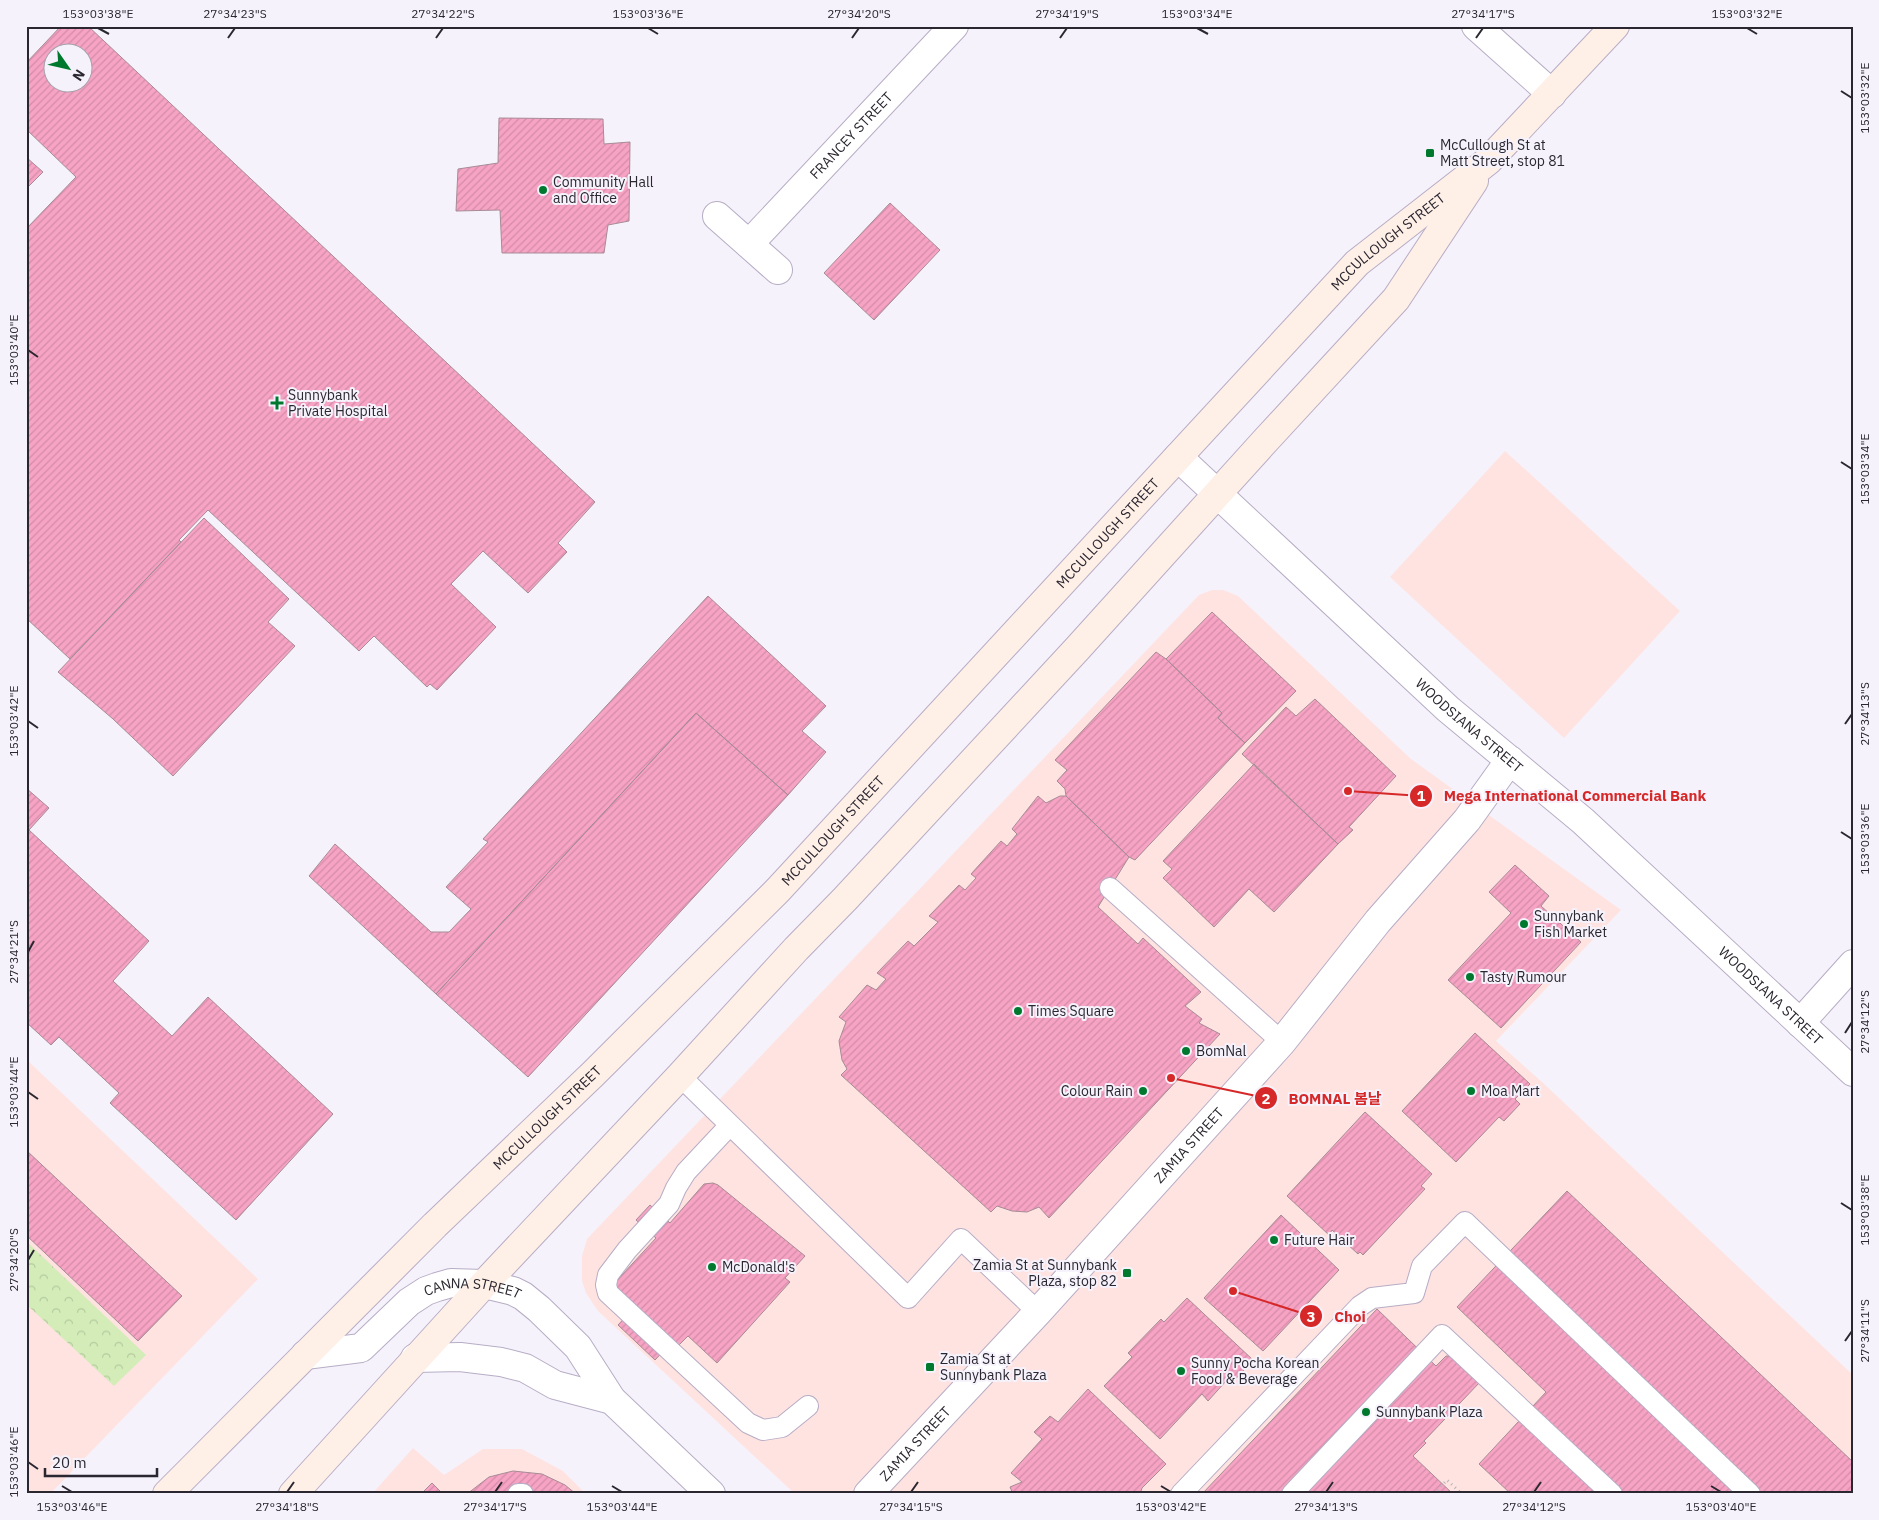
<svg xmlns="http://www.w3.org/2000/svg" width="1879" height="1520" font-family="'IBM Plex Sans','Noto Sans KR',sans-serif">
<style>
.commercial{fill:#fee3e1}
.forest{fill:url(#forest-crowns)}
.building{fill:url(#building-hatch);stroke:#a78b95;fill-rule:evenodd}
.lines{fill:none;stroke-linecap:round;stroke-linejoin:round}
.service-casing{stroke:#b7adc5;stroke-width:22}
.minor-casing{stroke:#b7adc5;stroke-width:30}
.secondary-casing{stroke:#b7adc5;stroke-width:30}
.path{stroke:#b6b2bb;stroke-width:3;stroke-dasharray:1 4;stroke-linecap:butt}
.service{stroke:#fff;stroke-width:20}
.minor{stroke:#fff;stroke-width:28}
.secondary{stroke:#feefe7;stroke-width:28}
.ticks{fill:none;stroke:#2b2730;stroke-width:2}
.poi-dot{fill:#00792f;stroke:#f6f2fc;stroke-width:2}
.labels{text-anchor:middle;dominant-baseline:central;stroke-width:4;stroke-linejoin:round;paint-order:stroke}
.street-label{font-size:14px;fill:#2b2730;stroke:#f6f2fc}
.poi-label{font-size:14px;fill:#2b2730;stroke:#f6f2fc;text-anchor:start}
.leader{fill:none;stroke:#d62828;stroke-width:2}
.callout-dot{fill:#d62828;stroke:#f6f2fc;stroke-width:2}
.mark-label{font-size:15px;text-anchor:middle;font-weight:bold;fill:#fff}
.callout-label{font-size:15px;text-anchor:middle;font-weight:bold;fill:#d62828;stroke:#f6f2fc;stroke-width:4;stroke-linejoin:round;paint-order:stroke}
.neatline{fill:none;stroke:#2b2730;stroke-width:2}
.ticks-label{font-size:12px;text-anchor:middle;fill:#2b2730}
</style>
<defs>
<pattern id="forest-crowns" width="20" height="18" patternUnits="userSpaceOnUse" patternTransform="scale(1.25)"><rect width="20" height="18" fill="#d3ecb8"/><path d="M2 6a3 3 0 1 1 6 0M12 15a3 3 0 1 1 6 0" fill="none" stroke="#b5ca9e"/></pattern>
<pattern id="building-hatch" width="6" height="6" patternUnits="userSpaceOnUse" patternTransform="scale(1.25)"><rect width="6" height="6" fill="#f7a3c4"/><path d="M-1 1l2-2M0 6l6-6M5 7l2-2" fill="none" stroke="#d48ca9"/></pattern>
</defs>
<rect width="100%" height="100%" fill="#f6f2fc"/>
<!-- commercial -->
<path class="commercial" d="M1505,451L1680,611L1564,738L1390,577Z
M1212,590H1223L1238,596L1411,759L1621,910L1496,1041L1542,1082L1853,1375V1494H795L598,1311L586,1293L582,1281V1256L587,1239L1199,595Z
M26,1059L258,1279L50,1494H26Z
M413,1448L444,1475L483,1449H522L563,1471L586,1494H372Z"/>
<!-- forest -->
<path class="forest" d="M26,1241L146,1355L114,1386L26,1304Z"/>
<!-- building -->
<path class="building" d="M61,26H88L595,502L558,543L567,552L528,593L483,551L451,584L496,627L437,690L430,684L427,687L374,636L359,651L208,510L179,540L181,542L70,659L26,618V229L76,177L26,129V63ZM52,52H82V82H52Z
M499,118L603,119L604,144L630,142L629,221L608,225L604,253H502L500,210L456,211L458,169L498,163Z
M26,157L43,172L26,189Z
M890,203L940,250L874,320L824,273Z
M204,518L289,599L268,622L295,646L173,776L113,719L58,672Z
M708,596L826,706L802,731L826,752L788,795L696,713L436,994L309,876L335,844L431,932H449L471,909L446,887L488,842L483,839Z
M1212,612L1296,691L1245,743L1218,718L1222,713L1166,659Z
M1156,652L1166,659L1222,713L1218,718L1245,743L1135,860L1129,857L1066,796L1065,789L1057,781L1067,770L1055,760Z
M1315,699L1396,776L1349,827L1353,830L1338,844L1242,754L1286,707L1296,716Z
M696,713L788,795L528,1077L436,994Z
M1254,764L1338,844L1274,912L1249,889L1214,927L1163,878L1172,869L1163,861Z
M26,788L49,808L29,830L149,941L113,981L172,1036L208,997L333,1114L236,1220L110,1103L119,1093L59,1037L51,1045L26,1022Z
M1038,796L1046,803L1060,796H1066L1129,857L1098,907L1138,944L1143,938L1201,992L1185,1006L1202,1019L1199,1023L1220,1034L1049,1218L1039,1207L1027,1212L1012,1211L997,1206L991,1212L841,1075L847,1069L842,1060L839,1041L846,1022L839,1017L867,985L876,990L886,979L877,973L908,941L914,946L938,922L929,916L959,885L965,890L976,878L971,874L1001,841L1007,846L1017,834L1012,829Z
M1515,865L1549,896L1541,906L1581,942L1501,1028L1448,980L1511,913L1489,892Z
M1475,1033L1530,1084L1515,1099L1520,1104L1504,1121L1499,1117L1456,1162L1402,1111Z
M1365,1112L1432,1174L1421,1186L1425,1189L1363,1255L1360,1252L1358,1254L1332,1230L1329,1235L1287,1196Z
M26,1150L182,1296L138,1341L26,1235Z
M713,1183L718,1185L805,1256L785,1278L790,1282L717,1363L688,1336L675,1349L670,1344L655,1360L618,1325L633,1309L610,1288L656,1238L636,1220L650,1205L670,1223L704,1184Z
M1567,1191L1853,1462V1494H1511L1479,1464L1546,1392L1457,1307Z
M1281,1215L1339,1270L1263,1351L1204,1298Z
M1187,1298L1253,1360L1230,1385L1226,1381L1208,1401L1202,1394L1160,1439L1104,1386L1132,1357L1128,1353L1161,1319L1164,1322Z
M1377,1309L1436,1366L1446,1356H1454L1480,1382L1424,1441L1426,1443L1413,1456L1453,1494H1202Z
M1088,1389L1166,1464L1142,1488L1140,1494H1013L1010,1487L1022,1482L1011,1473L1042,1439L1034,1432L1050,1416L1058,1422Z
M513,1471L542,1474L565,1485L576,1494H467L489,1477Z
M432,1483L443,1494H421Z"/>
<g class="lines">
<!-- service casing -->
<g class="service-casing">
<path id="service" d="M1110,888L1282,1042
M680,1076L908,1298L961,1239L1038,1312
M730,1125L686,1172L676,1188L669,1204L627,1250L608,1275L606,1285L608,1293L748,1423L763,1430L782,1427L808,1406
M518,1494H523
M1181,1494L1360,1306L1372,1298L1414,1293L1422,1266L1465,1222L1750,1494
M1292,1494L1442,1335L1612,1494"/>
</g>
<!-- minor casing -->
<g class="minor-casing">
<g id="minor">
<path d="M1476,26L1552,94"/>
<path d="M717,216L778,270"/>
<path id="s1" d="M749,244L954,26"/>
<path id="s2" d="M1178,457L1448,709L1583,821L1853,1072"/>
<path d="M1800,1023L1853,964"/>
<path id="s3" d="M305,1355L361,1348L409,1302L426,1291L437,1287L451,1283L484,1284L513,1291L523,1296L539,1309L578,1347L612,1400L711,1494"/>
<path d="M415,1358L460,1357L501,1362L525,1368L555,1385L612,1400"/>
<path id="s4" d="M868,1494L1038,1312L1282,1042L1378,921L1467,820L1510,760"/>
</g>
</g>
<!-- secondary casing -->
<g class="secondary-casing">
<g id="secondary">
<path id="s5" d="M167,1494L435,1225L593,1074L778,890L1357,263L1488,161L1615,26"/>
<path d="M293,1494L484,1284L680,1076L796,949L845,899L1077,649L1265,441L1396,299L1474,181"/>
</g>
</g>
<!-- path -->
<path class="path" d="M1434,1494L1447,1480L1462,1494"/>
<!-- service -->
<use href="#service" class="service"/>
<!-- minor -->
<use href="#minor" class="minor"/>
<!-- secondary -->
<use href="#secondary" class="secondary"/>
</g>
<!-- ticks -->
<path class="ticks" d="M98,28L109,34M648,28L658,34M1197,28L1208,34M1747,28L1757,34M228,38L235,28M436,38L443,28M852,38L859,28M1060,38L1067,28M1476,38L1483,28M1841,91L1852,98M28,350L38,357M1841,462L1852,469M28,721L38,728M1845,724L1852,714M1841,832L1852,839M28,952L34,941M1845,1033L1852,1022M28,1092L38,1099M1841,1203L1852,1210M28,1260L34,1250M1845,1341L1852,1331M28,1462L38,1469M62,1486L72,1492M612,1486L622,1492M1161,1486L1171,1492M1711,1486L1721,1492M287,1492L294,1482M495,1492L502,1482M911,1492L918,1482M1326,1492L1333,1482M1534,1492L1541,1482"/>
<!-- markers -->
<g class="poi-dot">
<rect x="1425" y="148" width="10" height="10" rx="2.5"/>
<circle cx="543" cy="190" r="5"/>
<path d="M274.5 395.5h5v5h5v5h-5v5h-5v-5h-5v-5h5z"/>
<circle cx="1524" cy="924" r="5"/>
<circle cx="1470" cy="977" r="5"/>
<circle cx="1018" cy="1011" r="5"/>
<circle cx="1186" cy="1051" r="5"/>
<circle cx="1143" cy="1091" r="5"/>
<circle cx="1471" cy="1091" r="5"/>
<circle cx="1274" cy="1240" r="5"/>
<circle cx="712" cy="1267" r="5"/>
<rect x="1122" y="1268" width="10" height="10" rx="2.5"/>
<rect x="925" y="1362" width="10" height="10" rx="2.5"/>
<circle cx="1181" cy="1371" r="5"/>
<circle cx="1366" cy="1412" r="5"/>
</g>
<g class="labels">
<!-- street labels -->
<g class="street-label">
<text stroke="none"><textPath href="#s1" startOffset="149">FRANCEY STREET</textPath></text>
<text stroke="none"><textPath href="#s5" startOffset="1750">MCCULLOUGH STREET</textPath></text>
<text stroke="none"><textPath href="#s5" startOffset="1345">MCCULLOUGH STREET</textPath></text>
<text stroke="none"><textPath href="#s2" startOffset="396">WOODSIANA STREET</textPath></text>
<text stroke="none"><textPath href="#s5" startOffset="940">MCCULLOUGH STREET</textPath></text>
<text stroke="none"><textPath href="#s2" startOffset="801">WOODSIANA STREET</textPath></text>
<text stroke="none"><textPath href="#s5" startOffset="535">MCCULLOUGH STREET</textPath></text>
<text stroke="none"><textPath href="#s4" startOffset="474">ZAMIA STREET</textPath></text>
<text stroke="none"><textPath href="#s3" startOffset="191">CANNA STREET</textPath></text>
<text stroke="none"><textPath href="#s4" startOffset="69">ZAMIA STREET</textPath></text>
</g>
<!-- poi labels -->
<g class="poi-label">
<text x="1440" y="145">McCullough St at<tspan x="1440" dy="16">Matt Street, stop 81</tspan></text>
<text x="553" y="182">Community Hall<tspan x="553" dy="16">and Office</tspan></text>
<text x="288" y="395">Sunnybank<tspan x="288" dy="16">Private Hospital</tspan></text>
<text x="1534" y="916">Sunnybank<tspan x="1534" dy="16">Fish Market</tspan></text>
<text x="1480" y="977">Tasty Rumour</text>
<text x="1028" y="1011">Times Square</text>
<text x="1196" y="1051">BomNal</text>
<text x="1133" y="1091" text-anchor="end">Colour Rain</text>
<text x="1481" y="1091">Moa Mart</text>
<text x="1284" y="1240">Future Hair</text>
<text x="1117" y="1265" text-anchor="end">Zamia St at Sunnybank<tspan x="1117" dy="16">Plaza, stop 82</tspan></text>
<text x="722" y="1267">McDonald's</text>
<text x="940" y="1359">Zamia St at<tspan x="940" dy="16">Sunnybank Plaza</tspan></text>
<text x="1191" y="1363">Sunny Pocha Korean<tspan x="1191" dy="16">Food &amp; Beverage</tspan></text>
<text x="1376" y="1412">Sunnybank Plaza</text>
</g>
</g>
<!-- callouts -->
<path class="leader" d="M1348 791L1421 796M1171 1078L1266 1098M1233 1291L1311 1316"/>
<g class="callout-dot">
<circle cx="1348" cy="791" r="5"/>
<circle cx="1171" cy="1078" r="5"/>
<circle cx="1233" cy="1291" r="5"/>
<circle cx="1421" cy="796" r="12"/>
<circle cx="1266" cy="1098" r="12"/>
<circle cx="1311" cy="1316" r="12"/>
</g>
<g class="mark-label">
<text x="1421" y="801">1</text>
<text x="1266" y="1104">2</text>
<text x="1311" y="1322">3</text>
</g>
<g class="callout-label">
<text x="1575" y="801">Mega International Commercial Bank</text>
<text x="1335" y="1104">BOMNAL 봄날</text>
<text x="1350" y="1322">Choi</text>
</g>
<!-- border -->
<rect width="1879" height="1520" fill="none" stroke="#f6f2fc" stroke-width="55"/>
<!-- north arrow -->
<g transform="translate(68 68) rotate(124)"><circle r="24" fill="#f6f2fc" stroke="#a5a1aa"/>
<path d="M0-4L9 19L0 12L-9 19Z" fill="#00792f"/>
<text y="-8" font-size="14" font-weight="bold" text-anchor="middle" fill="#2b2730">N</text>
</g>
<!-- scale -->
<path d="M45 1468v8h112v-8" fill="none" stroke="#2b2730" stroke-width="2.5"/>
<text x="52" y="1468" font-size="15" fill="#2b2730" stroke="#f6f2fc" stroke-width="4" paint-order="stroke">20 m</text>
<rect x="28" y="28" width="1824" height="1464" class="neatline"/>
<g class="ticks-label">
<text x="98" y="18">153°03'38"E</text>
<text x="235" y="18">27°34'23"S</text>
<text x="443" y="18">27°34'22"S</text>
<text x="648" y="18">153°03'36"E</text>
<text x="859" y="18">27°34'20"S</text>
<text x="1067" y="18">27°34'19"S</text>
<text x="1197" y="18">153°03'34"E</text>
<text x="1483" y="18">27°34'17"S</text>
<text x="1747" y="18">153°03'32"E</text>
<text transform="translate(1865 98) rotate(-90)" y="4">153°03'32"E</text>
<text transform="translate(14 350) rotate(-90)" y="4">153°03'40"E</text>
<text transform="translate(1865 469) rotate(-90)" y="4">153°03'34"E</text>
<text transform="translate(1865 714) rotate(-90)" y="4">27°34'13"S</text>
<text transform="translate(14 721) rotate(-90)" y="4">153°03'42"E</text>
<text transform="translate(1865 839) rotate(-90)" y="4">153°03'36"E</text>
<text transform="translate(14 952) rotate(-90)" y="4">27°34'21"S</text>
<text transform="translate(1865 1022) rotate(-90)" y="4">27°34'12"S</text>
<text transform="translate(14 1092) rotate(-90)" y="4">153°03'44"E</text>
<text transform="translate(1865 1210) rotate(-90)" y="4">153°03'38"E</text>
<text transform="translate(14 1260) rotate(-90)" y="4">27°34'20"S</text>
<text transform="translate(1865 1331) rotate(-90)" y="4">27°34'11"S</text>
<text transform="translate(14 1462) rotate(-90)" y="4">153°03'46"E</text>
<text x="72" y="1511">153°03'46"E</text>
<text x="287" y="1511">27°34'18"S</text>
<text x="495" y="1511">27°34'17"S</text>
<text x="622" y="1511">153°03'44"E</text>
<text x="911" y="1511">27°34'15"S</text>
<text x="1171" y="1511">153°03'42"E</text>
<text x="1326" y="1511">27°34'13"S</text>
<text x="1534" y="1511">27°34'12"S</text>
<text x="1721" y="1511">153°03'40"E</text>
</g>
</svg>
